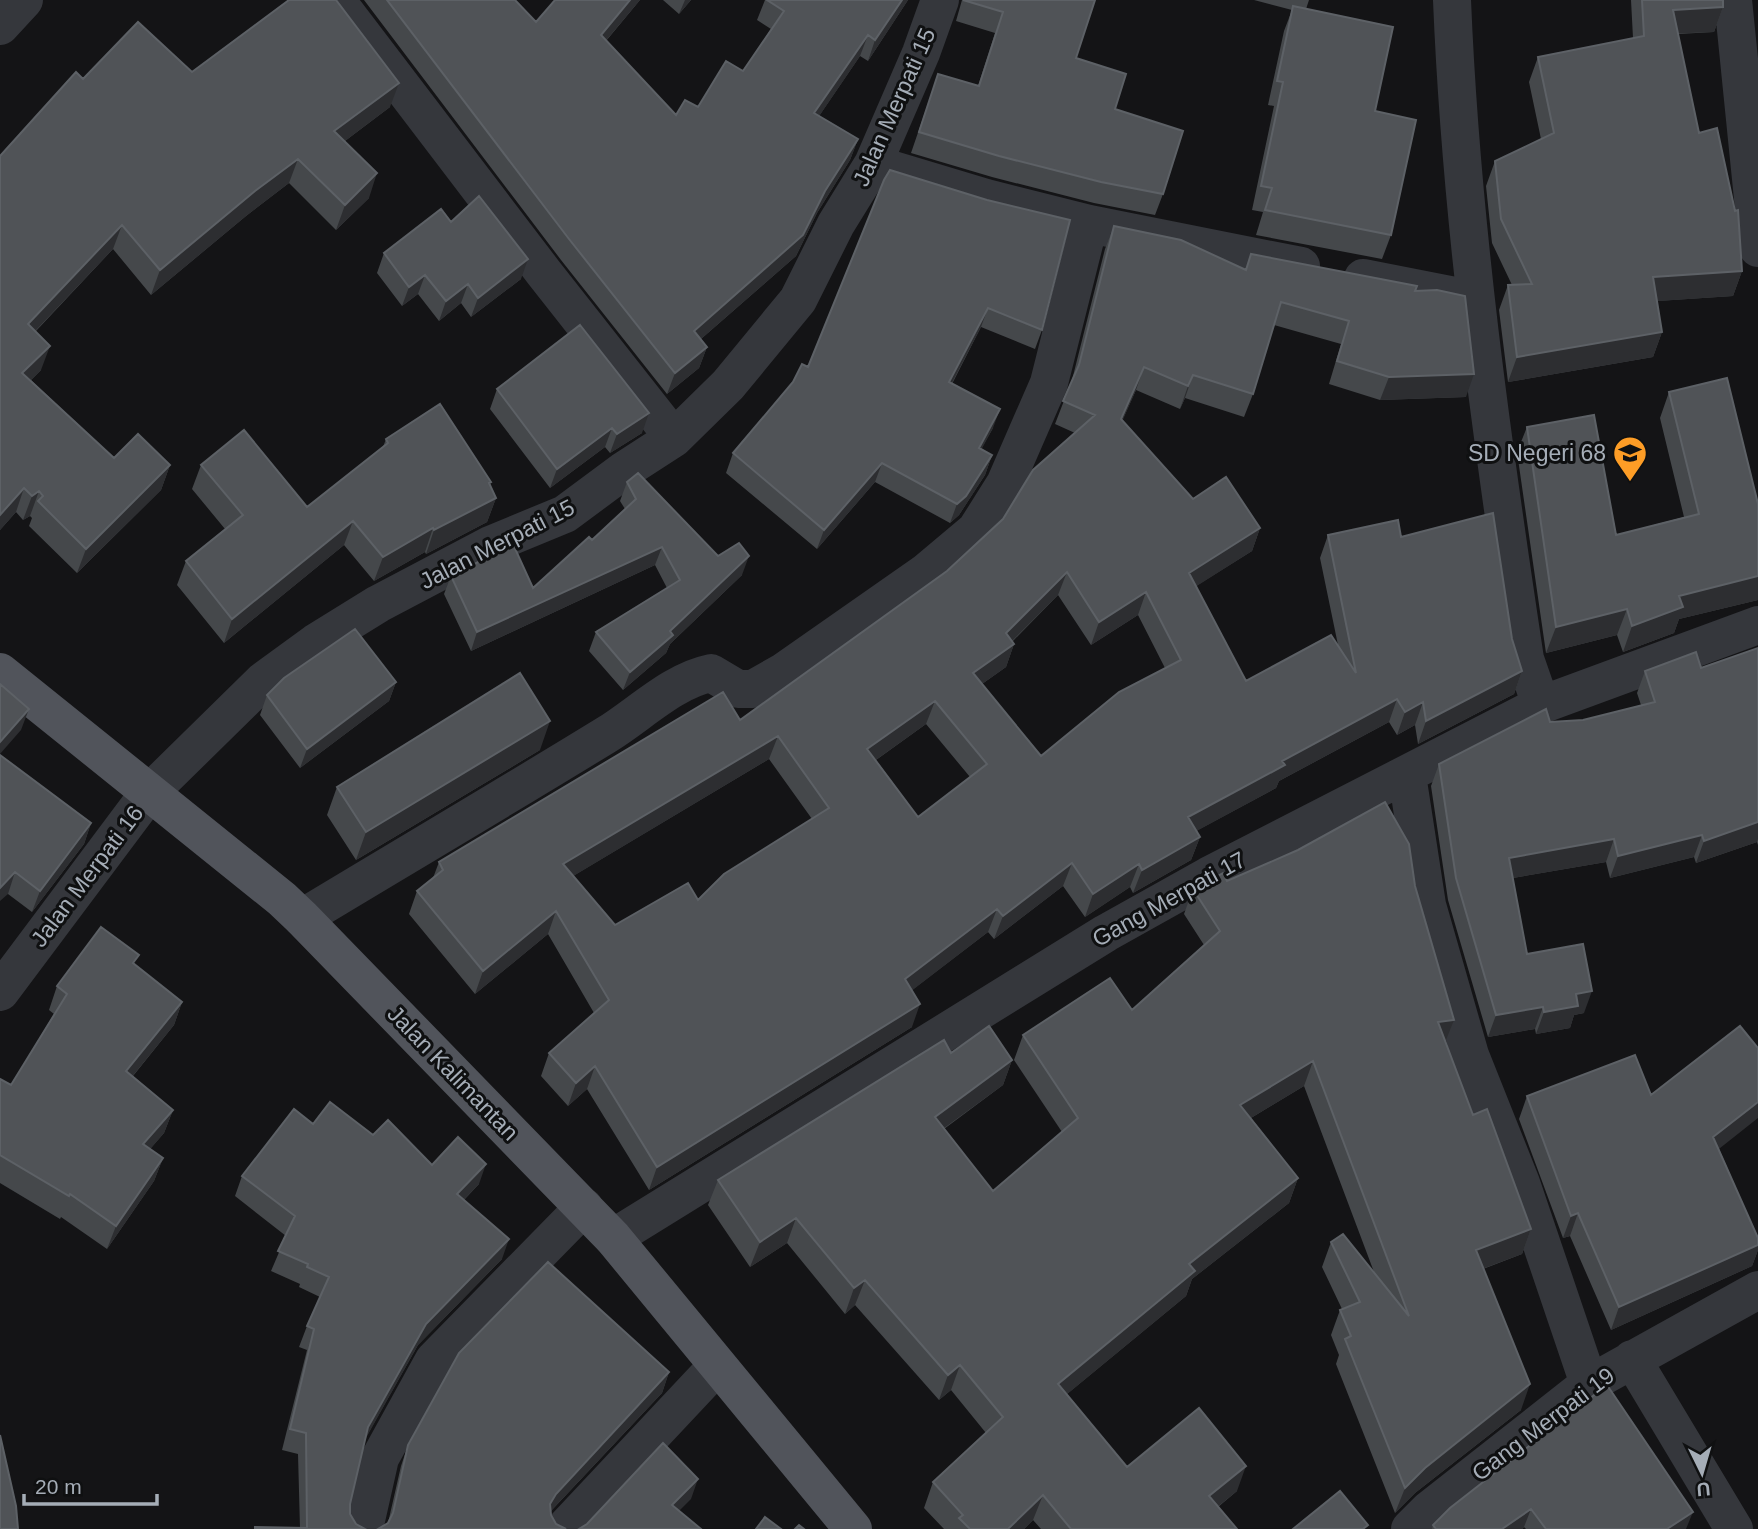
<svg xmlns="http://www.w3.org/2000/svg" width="1758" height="1529" font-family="Helvetica,sans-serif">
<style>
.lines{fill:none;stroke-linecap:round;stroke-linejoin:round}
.minor{stroke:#35373c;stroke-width:38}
.major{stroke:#51545b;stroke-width:38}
.wall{fill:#45484b;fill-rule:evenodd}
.shaded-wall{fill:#2d2e31}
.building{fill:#505357;stroke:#5d6166;stroke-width:2;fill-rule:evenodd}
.labels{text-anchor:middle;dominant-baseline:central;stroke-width:6;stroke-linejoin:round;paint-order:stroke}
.street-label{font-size:23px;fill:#a5adb7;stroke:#0f1011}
.poi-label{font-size:23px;fill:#a5adb7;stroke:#0f1011;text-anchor:end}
</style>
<rect width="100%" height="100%" fill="#141416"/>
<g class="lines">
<!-- minor -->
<path class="minor" d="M336,0L544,273L674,438
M1452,0C1461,221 1492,441 1525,659L1541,705
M1733,0L1758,248
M0,26L24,0
M873,164L986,198L1089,224L1301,266
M1363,278L1475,300
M1407,775L1427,905L1470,1055L1521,1183L1589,1384
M302,918C403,857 505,797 606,735C639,715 672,681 711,673L738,689H753L783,672L926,572L976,530L1005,484L1049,383L1089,224
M0,992L149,793L263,681L315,643L378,604L490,545L565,514L623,471L674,438L728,385L798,300L836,224L873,164L921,53L940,0
M613,1238L1106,933L1208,876L1541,705L1758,625
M1632,1359L1734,1529
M364,1529L380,1458L434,1360L584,1207
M564,1529L717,1366
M1410,1529L1429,1510L1589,1384L1758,1290"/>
<!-- major -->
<path class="major" d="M0,672L282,899L302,918L613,1238L853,1529"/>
</g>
<!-- wall -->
<path class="wall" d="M364,0H515L536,22L555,0H640L606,41L676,115L698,107L743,71L771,29L757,20L765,0H908L868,61L860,56L819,116L858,139L850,160L817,213L796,256L701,339L707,347L699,368L667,394L561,260Z
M663,0H691L679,14Z
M962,0H1095L1076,58L1115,109L1163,194L1155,215L1094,203L992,177L911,153L938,74L978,86L995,33L956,21Z
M1254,0H1309L1306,9L1375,111L1391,235L1382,259L1256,235L1263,212L1252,210L1274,106L1268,105L1284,31L1292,10Z
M1631,0H1723V7L1714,32L1678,34L1699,133L1742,271L1733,296L1657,301L1662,332L1653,357L1508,382L1499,310L1508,285H1512L1492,243L1486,186L1495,161L1541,139L1529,82L1538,57L1633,38Z
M192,72L390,107L345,141L369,198L336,230L289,183L246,216L151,295L113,249L36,331L41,370L31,380L114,458L170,465L161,490L77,573L29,526L32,518L30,516L23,520L16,512L0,530V156L83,79Z
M884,180L1042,330L1035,349L981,327L952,384L993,428L981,449L992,455L985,475L959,515L950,523L875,482L817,549L726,473L733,453L808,367Z
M451,222L521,279L471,317L461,303L439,321L418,294L402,306L377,273L384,253Z
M1114,226L1246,269L1251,254L1415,291L1466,397L1380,400L1329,384L1341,344L1274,325L1253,394L1244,417L1185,398L1180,409L1136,390L1122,421L1193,499L1260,528L1252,551L1196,586L1246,681L1338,645L1320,558L1328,535L1401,537L1512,639L1522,671L1514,694L1418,744L1415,725L1397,735L1389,722L1279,781L1276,788L1196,831L1200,837L1191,860L1133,893L1130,887L1085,917L1063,886L994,939L988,932L912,990V1027L649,1190L587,1089L568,1106L541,1076L549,1053L594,1013L548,934L475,994L409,914L417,891L433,878L439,862L740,720L947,571L1003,519L1075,433L1055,424L1072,380L1105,249ZM1058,595L1091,645L1138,615L1165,668L1041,756L982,684L1006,667L1014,644L1012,642ZM926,724L970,777L918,817L876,760ZM769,759L812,819L698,900L615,925L573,876Z
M497,389L642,433L610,453L605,447L550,488L490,409Z
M1669,392L1758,504V600L1679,619L1674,633L1623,652L1617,635L1546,653L1517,452L1527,427L1616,535L1684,517L1660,418Z
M386,439L491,482L490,485L496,498L487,522L426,554L425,552L374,581L344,545L224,643L177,585L186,561L225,529L192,489L201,465L307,507L383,447Z
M627,482L742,575L670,644L666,653L623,690L589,651L596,632L667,588L655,565L471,651L444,594L451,576L533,588L592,540L625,509L620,501Z
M1758,648V845L1757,842L1696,863L1694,857L1610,878L1606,862L1513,878L1527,954L1584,1013L1574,1015L1570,1028L1536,1034L1535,1029L1488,1037L1448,900L1431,786L1439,764L1550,722L1583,720L1641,705L1637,693L1645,671L1701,668Z
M396,682L389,701L300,768L260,715L267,695Z
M540,750L356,860L327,815L337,787Z
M0,755L91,823L84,844L32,912L8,894Z
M1227,881L1415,886L1446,1042L1473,1115L1531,1229L1522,1254L1483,1269L1521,1410L1415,1493L1395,1513L1336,1364L1339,1355L1331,1335L1340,1310L1342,1309L1322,1267L1331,1242L1374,1272L1304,1086L1251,1118L1298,1178L1289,1203L1192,1279L1186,1296L1067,1394L1127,1467L1237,1491L1218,1507L1237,1529H1041L1033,1520L1024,1529H944L924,1508L933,1482L986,1433L951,1390L939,1400L855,1305L845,1314L787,1243L750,1267L708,1205L718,1180L951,1053L1012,1060L1003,1085L944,1129L993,1191L1062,1132L1014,1060L1023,1035L1132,1010L1204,945L1184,914L1193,889Z
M135,966L182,1002L174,1025L133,1076L173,1110L164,1133L150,1149L163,1158L154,1181L107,1249L61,1217L60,1219L0,1183V1079L11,1085L54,1014L49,1010L57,986Z
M1651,1095L1719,1149L1758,1238V1250L1752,1266L1611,1330L1570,1236L1563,1238L1519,1119L1527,1096Z
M313,1124L373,1135L432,1165L479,1184L464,1200L502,1259L418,1345L365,1439L350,1504V1514L356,1524L365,1529H254L255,1527L300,1528L298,1454L282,1450L307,1350L299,1347L307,1326L320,1297L299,1287L300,1284L271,1271L286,1236L235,1196L242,1176Z
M669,1372L662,1393L551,1511V1515L556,1524L388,1523L401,1466L408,1445Z
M1607,1385L1686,1529H1526L1524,1527L1522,1529H1432L1433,1525Z"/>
<!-- shaded-wall -->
<path class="shaded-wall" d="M630,0H640L593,56L601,35Z
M685,0H691L679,14Z
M902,0H908L868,61L875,40Z
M1723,7L1714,32L1664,34L1673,10Z
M868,35L860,56L807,134L814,113Z
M399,83L390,107L325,156L334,131Z
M858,139L850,160L817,213L796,256L686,352L694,331Z
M298,159L289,183L246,216L151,295L160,270L255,191Z
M377,173L369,198L336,230L345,205Z
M122,225L113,249L19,348L28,324Z
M528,259L521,279L471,317L478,298Z
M1742,271L1733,296L1644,302L1653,277Z
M425,275L418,294L402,306L409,287Z
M468,284L461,303L439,321L446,301Z
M988,308L981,327L942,402L949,382Z
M1662,332L1653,357L1508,382L1517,357Z
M50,346L41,370L13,397L22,373Z
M707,347L699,368L667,394L675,373Z
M1144,367L1136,390L1113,442L1121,419Z
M1474,374L1466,397L1380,400L1389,377Z
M1193,375L1185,398L1180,409L1188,386Z
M1000,409L993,428L972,467L979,448Z
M649,413L642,433L610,453L617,434Z
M612,428L605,447L550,488L557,469Z
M992,455L985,475L959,515L950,523L957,504Z
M882,463L875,482L817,549L824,530Z
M170,465L161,490L77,573L86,549Z
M491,482L483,505L496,498L487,522L426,554L434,530Z
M24,488L16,512L0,530V515Z
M39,491L30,516L23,520L32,496Z
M353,521L344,545L224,643L232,619Z
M433,528L425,552L374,581L383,557Z
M1260,528L1252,551L1181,596L1189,573Z
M662,547L655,565L471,651L477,632Z
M749,556L742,575L670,644L666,653L623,690L630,672L670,631Z
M1067,572L1058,595L999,654L1014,644L1006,667L965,696L973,673L1006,633Z
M1758,576V600L1679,619L1674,633L1623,652L1632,626L1679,596Z
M1146,592L1138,615L1091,645L1099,622Z
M1627,609L1617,635L1546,653L1556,627Z
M1522,671L1514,694L1418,744L1426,721Z
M396,682L389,701L300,768L307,749Z
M1397,699L1389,722L1279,781L1276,788L1180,840L1188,817L1282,761Z
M935,701L926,724L859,772L867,749Z
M1423,702L1415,725L1397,735L1405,712Z
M29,709L21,730L0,754V742Z
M550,721L540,750L356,860L366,832Z
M778,736L769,759L555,887L563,864Z
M1758,822V839L1757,842L1696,863L1704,841Z
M91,823L84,844L32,912L40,891Z
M1702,835L1694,857L1610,878L1618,856Z
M1200,837L1191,860L1133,893L1142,870Z
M1614,839L1606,862L1501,880L1509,858Z
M1072,863L1063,886L994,939L1003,916Z
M1139,864L1130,887L1085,917L1093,894Z
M15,872L8,894L0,901V888Z
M997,909L988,932L897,1002L905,979Z
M556,911L548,934L475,994L483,971Z
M1592,991L1584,1013L1574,1015L1570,1028L1536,1034L1544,1012L1576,994Z
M182,1002L174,1025L118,1094L126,1071Z
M920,1004L912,1027L649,1190L657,1167Z
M1543,1007L1535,1029L1488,1037L1496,1015Z
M1454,1020L1444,1045L1438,1022Z
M1012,1060L1003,1085L925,1142L935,1117Z
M1313,1061L1304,1086L1231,1130L1240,1105Z
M595,1066L587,1089L568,1106L576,1083Z
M1758,1102V1118L1705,1160L1713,1137Z
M173,1110L164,1133L134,1168L143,1144Z
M163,1158L154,1181L107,1249L116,1226Z
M486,1164L479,1184L450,1214L457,1194Z
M1298,1178L1289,1203L1192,1279L1186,1296L1049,1409L1058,1384L1189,1264Z
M1578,1213L1570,1236L1563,1238L1571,1216Z
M796,1218L787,1243L750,1267L760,1242Z
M1531,1229L1522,1254L1466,1275L1476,1250Z
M509,1239L502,1259L418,1345L361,1447L368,1427L426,1324Z
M1758,1245V1250L1752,1266L1611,1330L1619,1307Z
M865,1280L855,1305L845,1314L854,1288Z
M960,1365L951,1390L939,1400L948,1375Z
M669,1372L662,1393L548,1514L550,1504L556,1494Z
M1530,1384L1521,1410L1415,1493L1395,1513L1405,1488L1425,1468Z
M1246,1466L1237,1491L1200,1521L1209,1496Z
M698,1479L691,1499L665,1525L672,1505Z
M1043,1495L1033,1520L1024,1529H1008Z
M1531,1509L1524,1527L1522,1529H1502Z
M1693,1512L1686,1529H1667Z"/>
<!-- building -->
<path class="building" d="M289,0H336L399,83L334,131L377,173L345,205L298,159L255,191L160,270L122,225L28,324L50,346L22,373L114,458L138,434L170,465L86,549L38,501L43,496L39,491L32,496L24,488L0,515V156L76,72L83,79L138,22L192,72Z
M387,0H515L536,22L555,0H630L601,35L676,115L685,100L698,107L726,61L743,71L784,11L767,0H902L875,40L868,35L814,113L858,139L825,191L803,235L694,331L707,347L675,373L569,239Z
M963,0H1095L1076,58L1126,74L1115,109L1183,131L1163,194L1101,182L999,156L919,132L938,74L979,86L1003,12Z
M1642,0H1723V7L1673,10L1699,133L1717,128L1735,211L1738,210L1742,271L1653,277L1662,332L1517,357L1508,285L1532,284L1501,219L1495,161L1554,133L1538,57L1644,36Z
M1293,6L1393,27L1375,111L1416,120L1391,235L1265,210L1272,188L1261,186L1283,82L1277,81Z
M890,170L987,200L1070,220L1042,330L988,308L949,382L1000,409L979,448L992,455L966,496L957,504L882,463L824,530L733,453L793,382L802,364L808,367L884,180Z
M479,196L528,259L478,298L468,284L446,301L425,275L409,287L384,253L441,209L451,222Z
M1114,226L1181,240L1246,270L1251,254L1417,286L1415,291L1437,290L1465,296L1474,374L1389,377L1337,361L1349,321L1281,302L1253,394L1193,375L1188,386L1144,367L1121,419L1193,499L1226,477L1260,528L1189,573L1246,681L1331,635L1356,673L1328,535L1398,520L1401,537L1493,513L1512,639L1522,671L1426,721L1423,702L1405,712L1397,699L1282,761L1285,765L1188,817L1200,837L1142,870L1139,864L1093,894L1072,863L1003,916L997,909L905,979L920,1004L657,1167L595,1066L576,1083L549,1053L609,1000L556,911L483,971L417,891L443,870L439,862L723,692L740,720L947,571L1003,519L1033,470L1095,415L1063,401L1079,365ZM1067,572L1099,622L1146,592L1181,660L1119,692L1041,756L973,673L1014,644L1006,633ZM935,701L987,764L918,817L867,749ZM778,736L829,808L724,874L698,900L688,883L615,925L563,864Z
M580,325L649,413L617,434L612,428L557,469L497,389Z
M1727,378L1758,504V576L1679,596L1683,607L1632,626L1627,609L1556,627L1527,427L1594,415L1616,535L1699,514L1669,392Z
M440,404L491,482L489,483L496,498L434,530L433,528L383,557L353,521L232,619L186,561L243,515L201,465L244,430L307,507L388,443L386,439Z
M638,473L718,556L739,543L749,556L670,631L673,635L630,672L596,632L680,580L662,547L477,632L451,576L513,544L533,588L589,537L592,540L636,499L627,482Z
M355,629L396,682L307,749L267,695L284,678Z
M1758,648V822L1704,841L1702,835L1618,856L1614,839L1509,858L1527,954L1583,944L1592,991L1576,994L1578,1006L1544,1012L1543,1007L1496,1015L1456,878L1439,764L1546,709L1550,722L1583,720L1655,702L1645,671L1696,652L1701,668Z
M520,673L550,721L366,832L337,787Z
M0,684L29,709L0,742Z
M0,755L91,823L40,891L15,872L0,888Z
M1385,802L1409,844L1415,886L1454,1020L1438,1022L1473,1115L1487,1109L1531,1229L1476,1250L1530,1384L1425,1468L1405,1488L1345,1339L1351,1336L1340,1310L1360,1302L1331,1242L1343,1234L1409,1316L1313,1061L1240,1105L1298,1178L1189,1264L1195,1271L1058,1384L1127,1467L1199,1408L1246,1466L1209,1496L1237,1529H1071L1043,1495L1008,1529H970L959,1518L963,1515L933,1482L1003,1417L960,1365L948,1375L865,1280L854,1288L796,1218L760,1242L718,1180L944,1040L951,1053L989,1026L1012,1060L935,1117L993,1191L1078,1118L1023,1035L1110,978L1132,1010L1220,931L1193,889L1223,873L1227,881L1298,850Z
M101,927L139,955L133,963L182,1002L126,1071L173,1110L143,1144L163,1158L116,1226L70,1194L69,1196L0,1155V1079L11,1085L67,994L57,986Z
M1740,1026L1758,1048V1102L1713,1137L1758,1238V1245L1619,1307L1578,1213L1571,1216L1527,1096L1635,1055L1651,1095Z
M330,1102L373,1135L388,1120L432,1165L458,1137L486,1164L457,1194L509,1239L426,1324L368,1427L350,1504V1514L356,1524L365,1529H255V1527L307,1528L306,1433L290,1429L314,1329L307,1326L329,1277L307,1267L308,1264L278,1251L295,1216L242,1176L294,1109L313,1124Z
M548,1262L669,1372L556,1494L550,1504L551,1515L556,1524L566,1529H378L388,1523L393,1513L408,1445L459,1353Z
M1607,1385L1693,1512L1667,1529H1546L1531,1509L1502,1529H1436L1433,1525L1450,1508Z
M0,1435L16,1506L18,1529H0Z
M663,1443L698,1479L672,1505L701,1529H579L587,1524Z
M1340,1491L1368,1525L1363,1529H1293Z
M765,1517L781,1529H756Z
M799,1525L804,1529H795Z"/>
<!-- icons -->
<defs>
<g id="school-pin" transform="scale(1.75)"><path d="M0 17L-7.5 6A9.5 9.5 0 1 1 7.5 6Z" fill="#fd9d26" stroke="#0f1011"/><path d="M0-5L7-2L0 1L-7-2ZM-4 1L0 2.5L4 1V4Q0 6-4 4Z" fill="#111"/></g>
</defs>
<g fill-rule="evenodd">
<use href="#school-pin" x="1630" y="453"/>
</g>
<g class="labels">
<!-- street labels -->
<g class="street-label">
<text transform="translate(894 107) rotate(-66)">Jalan Merpati 15</text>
<text transform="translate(497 544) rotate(-27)">Jalan Merpati 15</text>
<text transform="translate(87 876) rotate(-53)">Jalan Merpati 16</text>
<text transform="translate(1169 899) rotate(-29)">Gang Merpati 17</text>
<text transform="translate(453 1073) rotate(46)">Jalan Kalimantan</text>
<text transform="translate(1543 1424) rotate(-37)">Gang Merpati 19</text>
</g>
<!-- poi labels -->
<g class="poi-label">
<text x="1606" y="453">SD Negeri 68</text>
</g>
</g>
<!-- north arrow -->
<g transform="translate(1702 1473) rotate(175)" stroke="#0f1011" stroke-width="5" paint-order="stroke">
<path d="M0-5L12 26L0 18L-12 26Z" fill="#a5adb7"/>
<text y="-10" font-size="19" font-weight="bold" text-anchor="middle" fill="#a5adb7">U</text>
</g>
<!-- scale -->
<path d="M24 1494v10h133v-10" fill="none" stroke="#a5adb7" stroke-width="3.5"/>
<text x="35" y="1494" font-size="21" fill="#a5adb7" stroke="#0f1011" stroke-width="5" paint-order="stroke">20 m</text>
</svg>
